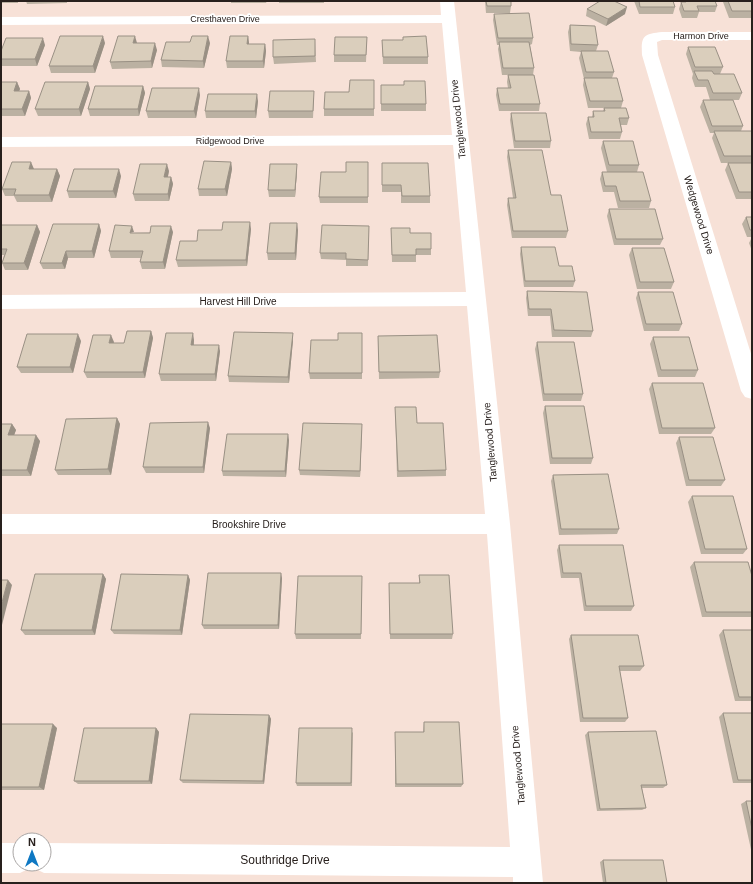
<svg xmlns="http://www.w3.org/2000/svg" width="753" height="884" font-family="Arial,sans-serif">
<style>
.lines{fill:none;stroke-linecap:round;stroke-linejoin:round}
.minor{fill:#fff;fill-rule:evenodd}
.wall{fill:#bbb1a2}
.shaded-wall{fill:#999084}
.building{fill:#dacebc;stroke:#999084}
.labels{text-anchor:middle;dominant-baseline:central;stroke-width:3.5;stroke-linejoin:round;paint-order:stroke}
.far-street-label{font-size:9px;fill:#28201d;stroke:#fff}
.street-label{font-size:10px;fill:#28201d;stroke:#fff}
.near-street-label{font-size:12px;fill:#28201d;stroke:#fff}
</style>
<rect width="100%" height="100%" fill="#f7e1d7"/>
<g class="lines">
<!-- minor -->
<path class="minor" d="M440,1H454L510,524L543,883H513V877L44,873L34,868L32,864L30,868L20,873H1V843H20V864H44V843L510,847L487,534H1V514H485L467,306L1,309V295L466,292L453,145L1,147V137L452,135L442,23L1,25V17L441,15Z
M662,32H752V40H662L657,42L658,55L752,357V399L745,397L741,391L642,55C641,36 643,34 662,32Z"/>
</g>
<!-- wall -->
<path class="wall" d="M1,1H18V3H1Z
M26,1H67V3L27,4Z
M231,1H267L266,3H231Z
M279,1H324V3H279Z
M485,1H511V6L510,13H486Z
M634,1H673L675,7L673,14H639Z
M683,1H715L717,6L715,12H699L697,18H682L679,9L681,2H682Z
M723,1H752V18H729L723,2Z
M587,9L625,14L606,26L586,16Z
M494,14L533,38L532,44L530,45L534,68L533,75L540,104L539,111H499L496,95L497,88H508L507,82L508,75H510H502L498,49L499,45H497L493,20Z
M570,25L598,45L596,51L614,72L612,78L623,101L621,108L629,118L627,125H621L622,132L620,139H589L586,124L588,117H592L593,111H603L604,108H588L583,85L584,79L579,58L581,52L570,51L568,32Z
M248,36L249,44H265L266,51L264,68H227L226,61Z
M367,37L366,62H334V55Z
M315,39L316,62L274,64L273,57Z
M382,40L428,57V64H383Z
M105,43L95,73H51L49,66Z
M137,43L157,50L152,68L112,69L110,62Z
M210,43L204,68L162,67L161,60Z
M45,45L37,66H1V51Z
M688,47L723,67L720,74H714L742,93L739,100H710L706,87H695L692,78L693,74L686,54Z
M374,80V116H324V109L349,92Z
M1,82H17L20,89L19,91H29L31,98L25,116H1Z
M88,82L90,89L81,116H38L35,109Z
M381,85L426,104V111H381Z
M143,86L145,93L139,116H90L88,109Z
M200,95L196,118H148L146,111Z
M314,98L313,118H269L268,111Z
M703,100L743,126L741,131H752V163H721L712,138L714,133H710L700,107Z
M258,101L256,118H206L205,111Z
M511,113L551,141L550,148H514L510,120Z
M603,141L639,165L637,172H607L601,148Z
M508,150L551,195L568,231L566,238H512L507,205L508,198H513L507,157Z
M231,162L232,169L227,196H199L198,189Z
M368,162V203H320L319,197Z
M382,163L430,196V203H401V192H382Z
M728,163H752V199H736L725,170Z
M34,169H57L60,176L52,202H17L14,196H5L2,189Z
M169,171L168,177H171L173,184L169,201H135L133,194Z
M297,171L295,197H269L268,190Z
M602,172L651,201L649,208H618L614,192H603L600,179Z
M121,176L116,198H69L67,191Z
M609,209L663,239L660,245H614L607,216Z
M746,217H752V251L749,243L752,237H747L742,224Z
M99,224L101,231L94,258H68L65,269H43L40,263Z
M1,225H37L40,232L28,270H5L2,263L4,255H1Z
M369,226L368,266H346V260L321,259L320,253Z
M391,228L410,233L431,249V255H416V262H392Z
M251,229L247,266L178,267L176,260L197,241L222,230Z
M298,230L296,260H268L267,253Z
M173,232L165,269H142L140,262L141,258H111L109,251L134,233Z
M521,247L575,281L573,287H524L520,254Z
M632,248L674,282L671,289H637L629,255Z
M527,291L593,331L591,337H552L550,316H528L526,298Z
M638,292L682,324L679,331H644L636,298Z
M151,331L153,338L145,378H87L84,372L114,342L113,343H124Z
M362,333V379H310L309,373L338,340Z
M378,336L440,372L439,378L379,379Z
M653,337L698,370L695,377H658L650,344Z
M194,340V345L220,351L216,381H161L159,374Z
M293,340L289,383L229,382L228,376Z
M81,341L73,373H21L17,367Z
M537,342L583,394L581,401H543L535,349Z
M652,383L715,428L711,434H659L649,389Z
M545,406L593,458L591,464H550L543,413Z
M395,407L417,423L446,470V476L397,477Z
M117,418L120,424L111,475H58L55,470Z
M1,424H12L16,430L14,435L40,441L31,476H1Z
M210,428L204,473H146L143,467Z
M362,430L360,477L300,475L299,470Z
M679,437L725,480L721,486H686L676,443Z
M289,440L286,477L223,476L222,471Z
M553,475L619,529L617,534L559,535L551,481Z
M692,496L747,549L743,554H701L688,502Z
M559,545L634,606L631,611H584L579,578H561L557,550Z
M694,562L752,576V617H702L690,567Z
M103,574L106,579L95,635H25L21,630Z
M188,575L190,580L182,635L114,634L111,630Z
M419,575L453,634L452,639H390L389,583H419Z
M282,578L279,629H204L202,625Z
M362,581L361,639H296L295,634Z
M723,630H752V701H735L719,635Z
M571,635L644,666L640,671H620L628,718L625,722H580L569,639Z
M723,713H752V783H733L719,717Z
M269,715L271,719L264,784L183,783L180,780Z
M424,722L463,784L461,787H395V736L423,732Z
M1,724L57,728L44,790H1Z
M156,728L159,732L152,784H78L74,781Z
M353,732L352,786H297L296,783Z
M588,732L667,785L663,788H642L646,808L642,810L597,811L585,735Z
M746,801H752V854L741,804Z
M603,860L667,883H603L600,862Z"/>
<!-- shaded-wall -->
<path class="shaded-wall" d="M627,7L625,14L606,26L608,19Z
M103,36L105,43L95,73L93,66Z
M135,36L137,43H133Z
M208,36L210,43L204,68L203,61Z
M248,36L249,43L248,51L247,44Z
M43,38L45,45L37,66L35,59Z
M155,43L157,50L152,68L151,61Z
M265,44L266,51L264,68L263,61Z
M17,82L20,89L16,98L14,91Z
M88,82L90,89L81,116L79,109Z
M143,86L145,93L139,116L138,109Z
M199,88L200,95L196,118L194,111Z
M29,91L31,98L25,116L22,109Z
M257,94L258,101L256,118L255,111Z
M31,162L34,169H29Z
M231,162L232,169L227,196L225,189Z
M167,164L169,171L166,184L164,177Z
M297,164V171L295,197V190Z
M57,169L60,176L52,202L49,195Z
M119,169L121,176L116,198L113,191Z
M171,177L173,184L169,201L168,194Z
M250,222L251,229L247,266L246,260Z
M297,223L298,230L296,260L295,253Z
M99,224L101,231L94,258L92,251Z
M37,225L40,232L28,270L24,263Z
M132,226L134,232L130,233Z
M171,226L173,232L165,269L163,262Z
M66,251L68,258L65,269L62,263Z
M151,331L153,338L145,378L143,372Z
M193,333L194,340L193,351L191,345Z
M293,333V340L289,383L288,377Z
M78,334L81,341L73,373L70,367Z
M111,335L114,342L112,350L109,343Z
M219,345L220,351L216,381L215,374Z
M117,418L120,424L111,475L108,469Z
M208,422L210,428L204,473L203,467Z
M12,424L16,430L12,441L8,435Z
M362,424V430L360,477V471Z
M288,434L289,440L286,477L285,471Z
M36,435L40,441L31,476L27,470Z
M281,573L282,578L279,629L278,625Z
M103,574L106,579L95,635L92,630Z
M188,575L190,580L182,635L180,630Z
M8,580L12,585L1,629V606Z
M269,715L271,719L264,784L263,781Z
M53,724L57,728L44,790L39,787Z
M156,728L159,732L152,784L149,781Z"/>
<!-- building -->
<path class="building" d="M486,1H511V6H487Z
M600,1H614L627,7L608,19L587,9Z
M639,1H673L675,7H640Z
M686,1H715L717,6H697L699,11H684L681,2H686Z
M728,1H752V11H732Z
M529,13L533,38H498L494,14Z
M570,25L595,26L598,45L571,44Z
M60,36H103L93,66H49Z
M118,36H135L133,43H155L151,61L110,62Z
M192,36H208L203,61L161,60L166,42H190Z
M230,36H248L247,44H265L263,61H226Z
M426,36L428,57H383L382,40H403V37Z
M335,37H367L366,55H334Z
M6,38H43L35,59H1V51Z
M315,39V56L273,57V40Z
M499,42H529L534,68H503Z
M688,47H715L723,67H695Z
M581,51H608L614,72H586Z
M694,71H712L714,74H734L742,93H713L708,80H698Z
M508,75H534L540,104H500L497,88H511Z
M584,78H617L623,101H590Z
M350,80H374V109H324L325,92H349Z
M404,81H425L426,104H381V85H404Z
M1,82H17L14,91H29L22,109H1Z
M45,82H88L79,109H35Z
M95,86H143L138,109H88Z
M152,88H199L194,111H146Z
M270,91H314L313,111H268Z
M208,94H257L255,111H205Z
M703,100H733L743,126H712Z
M604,108H626L629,118H619L622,132H591L588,117H594L593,111H605Z
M511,113H546L551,141H515Z
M714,131H752V156H724Z
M603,141H633L639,165H609Z
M508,150H542L551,195H561L568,231H513L508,198H516Z
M204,161L231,162L225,189H198Z
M12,162H31L29,169H57L49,195H14L16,189H2Z
M346,162H368V197H319L321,172H346Z
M382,163H428L430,196H402L401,185H382Z
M728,163H752V192H739Z
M140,164H167L164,177H171L168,194H133Z
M270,164H297L295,190H268Z
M74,169H119L113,191H67Z
M602,172H643L651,201H620L616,186H605Z
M609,209H655L663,239H616Z
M746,217H752V230H750Z
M223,222H250L246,260H176L180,241H197L198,230H222Z
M270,223H297L295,253H267Z
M53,224H99L92,251H66L62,263H40Z
M1,225H37L24,263H2L7,249H1Z
M115,225L132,226L130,233H150L151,226H171L163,262H140L143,251H109Z
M322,225L369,226L368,260L346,259V253H320Z
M391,228H410V233H431V249H416V255H392Z
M521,247H555L559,266H572L575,281H525Z
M632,248H664L674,282H640Z
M527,291L587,292L593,331L554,330L551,309H529Z
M638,292H673L682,324H646Z
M127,331H151L143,372H84L93,335H111L109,343H124Z
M234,332L293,333L288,377L228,376Z
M166,333H193L191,345H219L215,374H159Z
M338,333H362V373H309L311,340H338Z
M27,334H78L70,367H17Z
M437,335L440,372H379L378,336Z
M653,337H689L698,370H661Z
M537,342H574L583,394H544Z
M652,383H703L715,428H662Z
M545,406H584L593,458H552Z
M395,407H416L417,423H443L446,470L398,471Z
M117,418L108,469L55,470L66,419Z
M208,422L203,467H143L150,423Z
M303,423L362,424L360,471L299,470Z
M1,424H12L8,435H36L27,470H1Z
M227,434H288L285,471H222Z
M679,437H713L725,480H689Z
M608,474L619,529H561L553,475Z
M692,496H733L747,549H705Z
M559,545H623L634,606H586L581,573H563Z
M694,562H748L752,576V612H706Z
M208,573H281L278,625H202Z
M35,574H103L92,630H21Z
M121,574L188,575L180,630H111Z
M419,575H449L453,634H390L389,583H420Z
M298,576H362L361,634H295Z
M1,580H8L1,606Z
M723,630H752V697H739Z
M571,635H638L644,666H619L628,718H583Z
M723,713H752V780H738Z
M190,714L269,715L263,781L180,780Z
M424,722H459L463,784H396L395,732H424Z
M1,724H53L39,787H1Z
M84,728H156L149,781H74Z
M299,728H352L351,783H296Z
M656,731L667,785H641L646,808L600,809L588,732Z
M746,801H752V829Z
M603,860H663L667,883H606Z"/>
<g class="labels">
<!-- far-street labels -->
<g class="far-street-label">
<text x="225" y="19">Cresthaven Drive</text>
<text x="701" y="36">Harmon Drive</text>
<text x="230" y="141">Ridgewood Drive</text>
</g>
<!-- street labels -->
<g class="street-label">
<text transform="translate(458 119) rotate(-96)">Tanglewood Drive</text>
<text transform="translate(699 215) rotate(73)">Wedgewood Drive</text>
<text x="238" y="301">Harvest Hill Drive</text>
<text transform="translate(490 442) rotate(-95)">Tanglewood Drive</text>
<text x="249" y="524">Brookshire Drive</text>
<text transform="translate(518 765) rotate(-95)">Tanglewood Drive</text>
</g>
<!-- near-street labels -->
<g class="near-street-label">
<text x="285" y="860">Southridge Drive</text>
</g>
</g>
<!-- border -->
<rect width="753" height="884" fill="none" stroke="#28201d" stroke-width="4"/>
<!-- north arrow -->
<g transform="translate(32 852)"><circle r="19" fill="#ffffff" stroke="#a9a6a5"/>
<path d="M0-3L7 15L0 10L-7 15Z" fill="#0e78c3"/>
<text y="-6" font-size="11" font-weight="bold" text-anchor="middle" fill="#28201d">N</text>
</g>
</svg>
